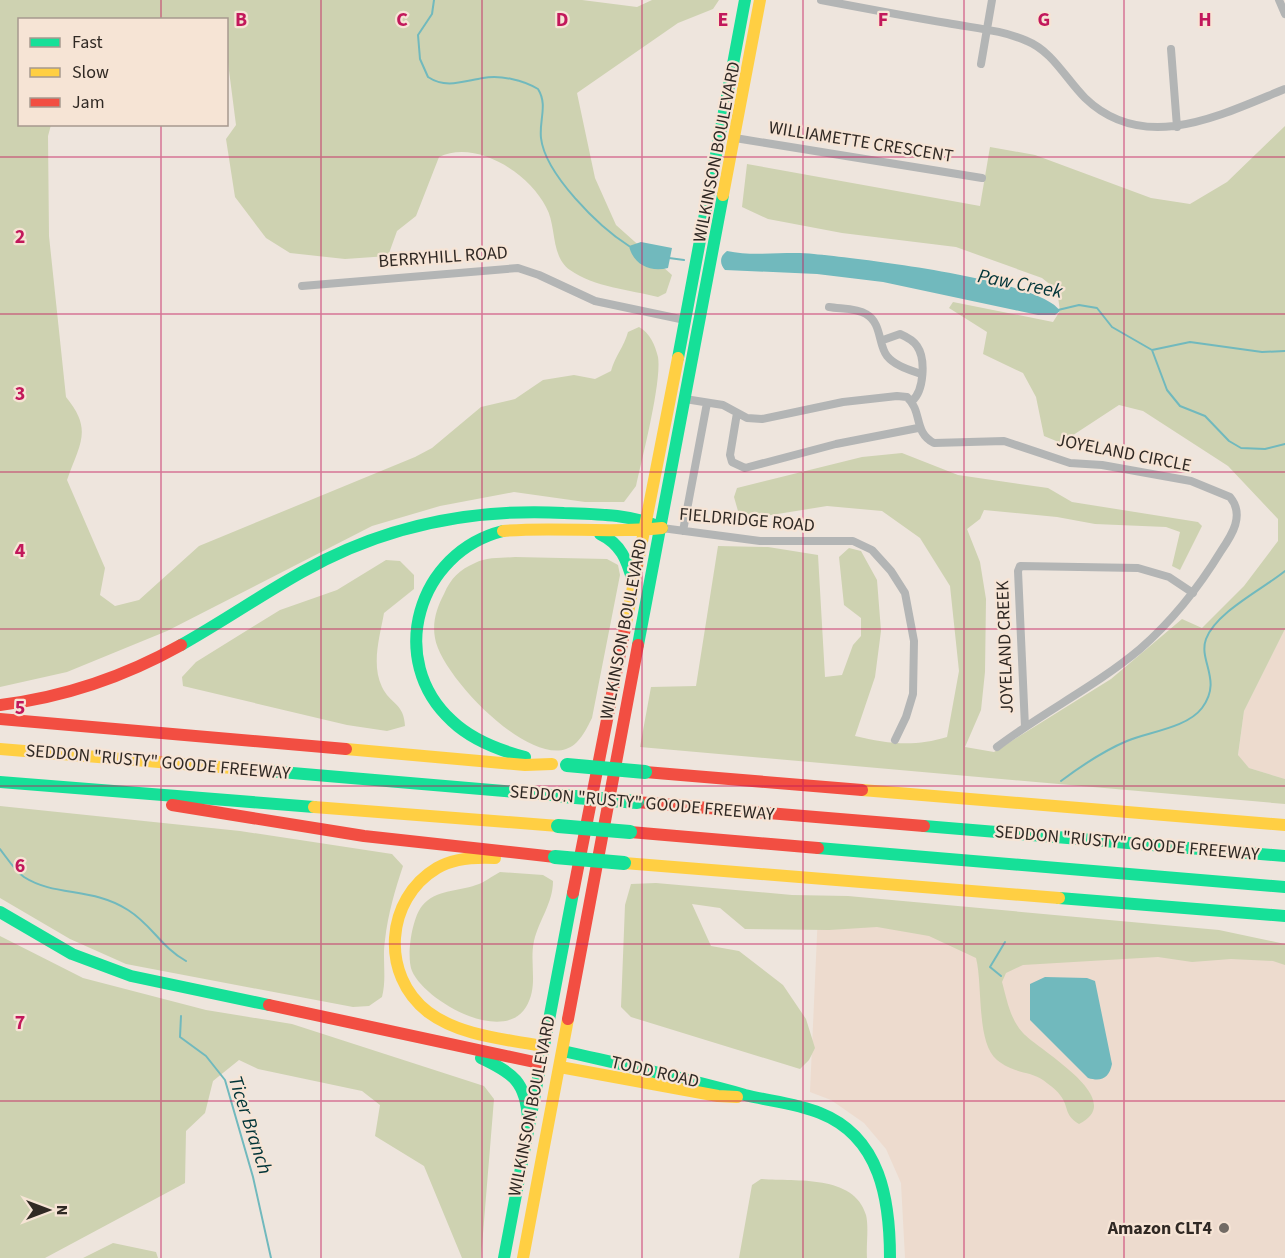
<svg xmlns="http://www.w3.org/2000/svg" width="1285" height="1258" font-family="'Source Sans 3',sans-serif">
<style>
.built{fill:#eddbce}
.green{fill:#ced2b1}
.water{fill:#71b9bd}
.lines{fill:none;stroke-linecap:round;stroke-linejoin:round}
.stream{stroke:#71b9bd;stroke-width:2}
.street{stroke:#b3b5b5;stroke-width:8}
.fast{stroke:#16e098;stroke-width:12}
.slow{stroke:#ffcf43;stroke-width:12}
.jam{stroke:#f24e42;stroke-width:12}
.fast-bridge{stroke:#16e098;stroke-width:14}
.grid{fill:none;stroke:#c2185b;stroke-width:1.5;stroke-opacity:0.55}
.poi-dot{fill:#726b65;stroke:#f6e4d5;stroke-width:2}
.labels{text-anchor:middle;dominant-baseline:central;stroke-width:4.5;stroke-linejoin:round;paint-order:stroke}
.street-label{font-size:18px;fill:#302924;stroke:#f6e4d5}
.poi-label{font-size:18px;font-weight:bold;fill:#302924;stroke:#f6e4d5;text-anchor:end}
.water-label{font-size:20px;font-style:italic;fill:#003438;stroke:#f6e4d5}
.grid-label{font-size:20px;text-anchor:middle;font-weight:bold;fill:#c2185b;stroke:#f6e4d5;stroke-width:4.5;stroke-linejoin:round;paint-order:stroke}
</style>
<rect width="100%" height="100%" fill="#eee5dd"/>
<!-- built -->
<path class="built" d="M1285,629V779L1249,768L1238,756L1244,711Z
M818,913L1285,958V1258H905L901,1183L886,1149L864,1123L831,1100L810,1092Z"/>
<!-- green -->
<path class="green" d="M0,0H582L637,7L652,0H719L713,9L678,23L577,93L595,178L616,225L672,275L666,293L658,297C630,290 594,287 570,270C550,256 557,226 546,207C529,173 476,139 439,157L416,216L397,231L388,256L345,259L290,253L266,238L235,197L226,139L236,125L227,55L226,20H20V124L51,125L48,136L49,236L66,397C93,430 80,443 67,480L105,568L100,595L115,606L139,600L199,546L415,457L432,448L481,407L515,399L543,380L574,375L595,379L611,371C615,356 624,347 628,332L639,327C650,333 655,345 658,357C662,381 642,459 636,486L624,502H585L514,492L440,506L372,526L167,631L67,672L0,687Z
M1285,126V629L1244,711L1238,755L1249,768L1285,779V804L640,747L651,687L696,686L718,546L768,547L818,555L825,677L842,675L853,645L861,636V618L844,605L839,557L849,548L861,551L877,580L881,631L875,677L855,736C888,744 915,747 947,737L959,671L950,586L920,538L882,511L827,506L759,517L738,511L734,497L737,488L862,457L902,453L958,475L1048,488L1072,502L1198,522L1202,526L1180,570L1172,566L1180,532L1166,527L1095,524L1057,517L984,510L980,519L967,529L980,562L986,599L985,672L981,710L965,747L994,752L1111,679L1182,619L1202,628L1244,586L1278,541V519L1228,466L1143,411L1119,405L1061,443L1044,436L1036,397L1023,373L983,354L987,332L949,308L953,302L1053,322L1060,311L1057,290L1042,278L956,247L842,233L768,219L742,207L747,164L980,206L990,147L1035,155L1151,198L1190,204L1227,182Z
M515,557L607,559L618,565L620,575L592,718C586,730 579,745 566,749C525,763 441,675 435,638C432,622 437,607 444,594C451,578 459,570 475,563C486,557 503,558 515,557Z
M386,560L400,561L414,575V589L384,613C380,636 371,664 382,687C390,704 404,703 405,726L387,731L347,725L183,686L182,677L196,662L280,610L337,590Z
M0,806L240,831L392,854L403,866C395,890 388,914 385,940C382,960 387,977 382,997L369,1006L353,1007L126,964L70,939L0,898Z
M500,872L543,875L553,881C553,903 539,920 534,941C529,964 539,986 526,1007C503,1045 425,1001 412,971C406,957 412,918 422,906C436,889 457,892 476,885C484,883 492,876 500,872Z
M656,883L792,895L848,896L1219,930L1285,944V965L1273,961L1231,959L1192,962L1158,957L1023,965L1006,973L1002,982C1007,1000 1010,1019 1023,1033C1040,1051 1129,1100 1079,1124C1063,1114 1070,1108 1060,1095C1056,1089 1048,1084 1043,1080C1031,1071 1014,1074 997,1060C976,1043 983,985 976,958L929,936L877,927L829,930L745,929L720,908L692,904L711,946L739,951L783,985L806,1019L815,1048L809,1060L800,1069L631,1017L621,1007L625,905L631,884Z
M0,936L83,978L206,1010L292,1024L484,1086L494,1099L481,1258H462L424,1166L375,1136L380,1105L362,1091L258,1069L239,1060L213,1081L205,1113L186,1131L185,1183L45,1258H0Z
M761,1179C795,1182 854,1174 866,1215C869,1227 866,1245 867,1258H739L752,1185Z
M113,1243L156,1252L158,1258H83Z"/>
<!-- water -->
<path class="water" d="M641,242L672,248L668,268C650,273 633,264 629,246Z
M727,251C753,257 787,251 814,254C855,258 1040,279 1060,311L1055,315H1038L883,282L817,274L725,270C719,263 720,256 727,251Z
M1045,977L1087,978L1095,981L1112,1064C1109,1078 1102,1082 1088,1078L1030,1020V984Z"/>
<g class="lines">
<!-- stream -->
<path class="stream" d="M434,0L432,14L418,35L420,59L428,77C446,89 464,81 483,78C501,75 523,80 538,89C548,105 539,120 541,138C545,174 599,227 629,246
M669,258L684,260
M1058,310L1079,305L1097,308L1112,327L1152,350L1167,390L1180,406L1205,416L1229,441L1241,448L1265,449L1285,444
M1152,350L1190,342L1262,352L1285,351
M1061,781C1081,766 1103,751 1127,741C1148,732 1187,728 1202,708C1223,680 1198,661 1206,639C1216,612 1263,589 1285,571
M0,849C7,858 15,871 24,877C55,897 93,887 128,910C152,925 161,947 186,961
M1001,976L990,967L1005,942
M181,1016L180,1037L206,1056L225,1080L253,1177L271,1258"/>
<!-- street -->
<path class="street" d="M821,0C863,8 905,16 947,23C973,28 1003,30 1027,41C1052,51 1066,79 1085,98C1144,155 1221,115 1285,89
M1279,0L1285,14
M1171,49L1177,127
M981,64L992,0
M735,138L982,178
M302,286L518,268L539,275L595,301L685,320
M829,307C840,309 857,308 866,314C882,323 878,345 887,356C895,366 910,370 921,374
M883,340L900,334C907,337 913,340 917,346C926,359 924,391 912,401
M685,399L723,405L747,418L762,419L843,402L897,396L907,397C923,412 913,432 934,443L1004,441L1070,463L1102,465L1191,481L1230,497C1245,515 1232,535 1221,551C1199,587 1172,621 1140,649C1096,686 1043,712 997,747
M737,413L730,455L732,462L745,468L836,444L918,428
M662,528L760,541H853L872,550L891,571L905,593L914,641L913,694L906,717L895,740
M683,531L707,403
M1025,727L1018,571L1020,566L1138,568L1169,577L1193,593"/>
<!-- fast -->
<path class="fast" d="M678,358L745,0
M503,531C418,552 385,660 452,721C472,740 498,750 525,757
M600,534C621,544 627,560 633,582
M181,645C222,622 261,595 302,572C383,526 471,508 564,513C597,514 631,514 662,528
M638,645L723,195
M257,770L563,796
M0,782L314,807
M924,826L1285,856
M818,848L1285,887
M1059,898L1285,916
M0,912L72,954L131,976L269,1005
M563,1051C624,1065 685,1078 745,1095C769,1101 796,1103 820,1113C881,1137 890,1201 890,1258
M481,1058C513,1073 526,1082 528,1119
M504,1258L573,893"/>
<!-- slow -->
<path class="slow" d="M723,195L760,0
M503,531C556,526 609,534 662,528
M625,628L678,358
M0,749L257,770
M346,749L525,765L552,764
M862,790L1285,825
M314,807L558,826
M495,858C476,857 454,858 437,868C385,899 380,975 428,1012C460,1036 505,1039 542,1046
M624,863L1059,898
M560,1067L718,1096L737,1097
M523,1258L568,1019"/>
<!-- jam -->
<path class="jam" d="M0,705C66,697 124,677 181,645
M0,719L346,749
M645,772L862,790
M637,802L924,826
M172,805L364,836L555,857
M630,832L818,848
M573,893L625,628
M269,1005L539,1063
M568,1019L638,645"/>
<!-- fast-bridge -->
<path class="fast-bridge" d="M567,765L645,772
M563,796L637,802
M558,826L630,832
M555,857L624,863"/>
</g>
<!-- grid -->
<path class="grid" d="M161,0V20M321,0V1258M482,0V1258M642,0V1258M803,0V1258M964,0V1258M1124,0V1258M161,124V1258M0,157H1285M0,314H1285M0,472H1285M0,629H1285M0,786H1285M0,944H1285M0,1101H1285"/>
<!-- markers -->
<circle class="poi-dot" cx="1224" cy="1228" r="6"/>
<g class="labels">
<!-- street labels -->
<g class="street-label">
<text transform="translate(861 142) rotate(9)">WILLIAMETTE CRESCENT</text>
<text transform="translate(717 152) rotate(-79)">WILKINSON BOULEVARD</text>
<text transform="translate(443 257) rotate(-4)">BERRYHILL ROAD</text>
<text transform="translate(1124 453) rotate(11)">JOYELAND CIRCLE</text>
<text transform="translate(747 520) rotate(5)">FIELDRIDGE ROAD</text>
<text transform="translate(624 629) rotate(-79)">WILKINSON BOULEVARD</text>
<text transform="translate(1005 647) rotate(-92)">JOYELAND CREEK</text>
<text transform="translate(158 762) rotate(5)">SEDDON "RUSTY" GOODE FREEWAY</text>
<text transform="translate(642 803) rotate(5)">SEDDON "RUSTY" GOODE FREEWAY</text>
<text transform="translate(1127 843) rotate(5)">SEDDON "RUSTY" GOODE FREEWAY</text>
<text transform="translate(655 1072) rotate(13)">TODD ROAD</text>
<text transform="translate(532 1106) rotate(-79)">WILKINSON BOULEVARD</text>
</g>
<!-- poi labels -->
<g class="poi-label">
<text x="1212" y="1228">Amazon CLT4</text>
</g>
<!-- water labels -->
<g class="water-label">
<text transform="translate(1020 284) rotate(11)">Paw Creek</text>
<text transform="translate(250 1125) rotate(72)">Ticer Branch</text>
</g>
</g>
<g class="grid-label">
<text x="241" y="26">B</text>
<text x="402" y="26">C</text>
<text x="562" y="26">D</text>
<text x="723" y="26">E</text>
<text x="883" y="26">F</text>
<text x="1044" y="26">G</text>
<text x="1205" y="26">H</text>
<text x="20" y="243">2</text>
<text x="20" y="400">3</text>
<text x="20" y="557">4</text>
<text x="20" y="714">5</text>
<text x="20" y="872">6</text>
<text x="20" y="1029">7</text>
</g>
<!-- legend -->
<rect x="18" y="18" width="210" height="108" fill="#f6e4d5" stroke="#a7998e" stroke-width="1.5"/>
<rect x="30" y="38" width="30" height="9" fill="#16e098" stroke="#a7998e" stroke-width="1.5"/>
<text x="72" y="48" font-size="18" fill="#302924">Fast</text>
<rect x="30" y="68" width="30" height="9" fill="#ffcf43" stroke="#a7998e" stroke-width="1.5"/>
<text x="72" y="78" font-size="18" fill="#302924">Slow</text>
<rect x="30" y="98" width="30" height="9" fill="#f24e42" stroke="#a7998e" stroke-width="1.5"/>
<text x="72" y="108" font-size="18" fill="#302924">Jam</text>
<!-- north arrow -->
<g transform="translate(48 1210) rotate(90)" stroke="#f6e4d5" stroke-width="4.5" paint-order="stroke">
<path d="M0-4.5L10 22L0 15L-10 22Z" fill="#302924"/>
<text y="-9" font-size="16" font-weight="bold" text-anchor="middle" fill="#302924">N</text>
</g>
</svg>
